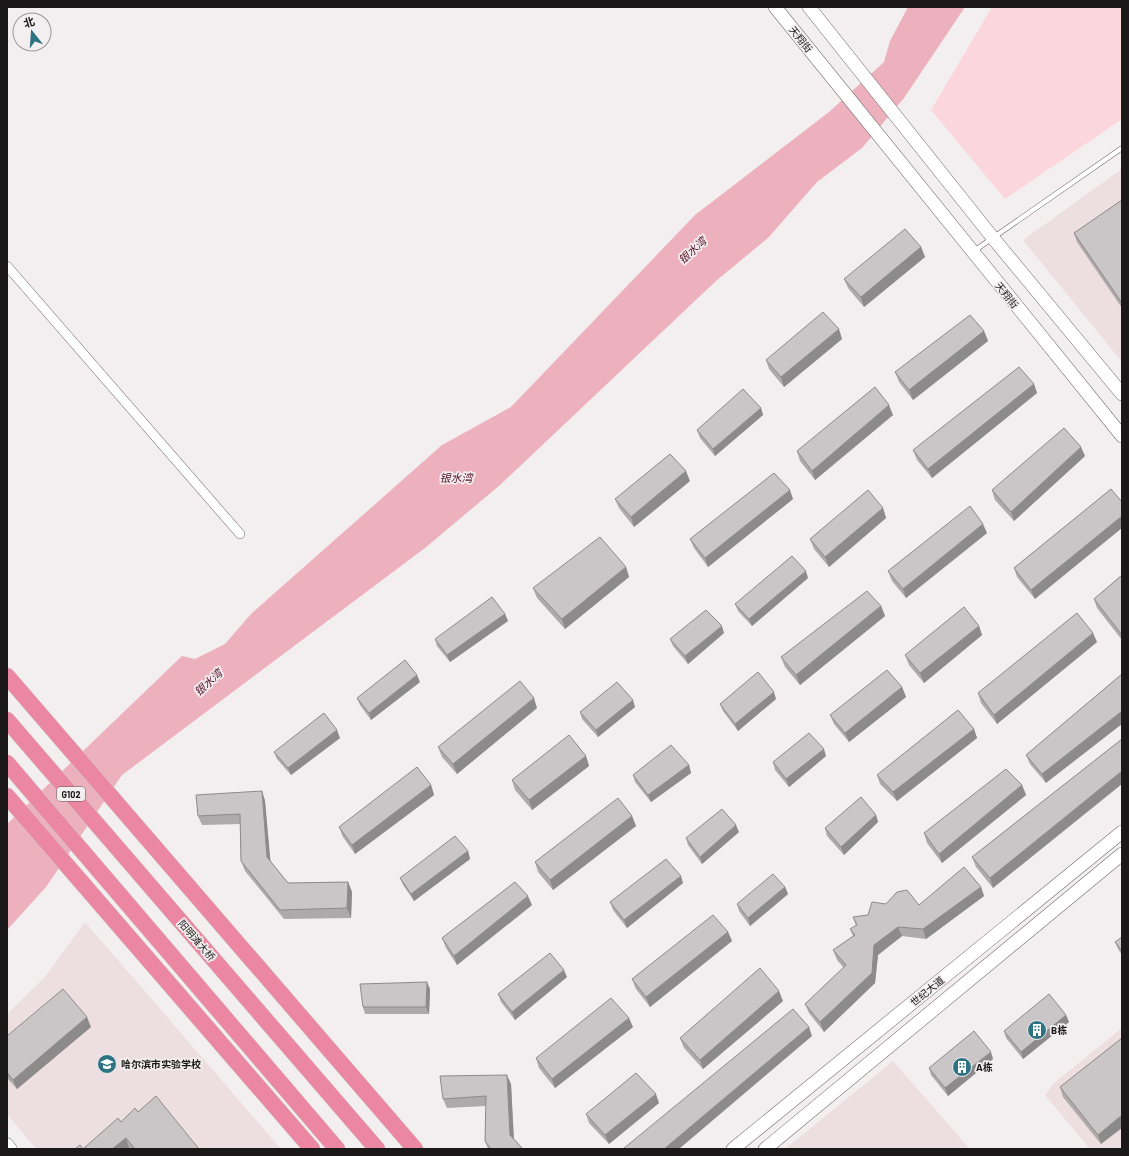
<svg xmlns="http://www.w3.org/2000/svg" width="1129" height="1156" font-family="Barlow,'Noto Sans SC',sans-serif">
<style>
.built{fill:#eddfe1}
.green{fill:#fcd6dd}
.water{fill:#edb1be}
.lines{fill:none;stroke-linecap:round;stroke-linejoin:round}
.service-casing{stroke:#6f6a6b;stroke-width:5.5}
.minor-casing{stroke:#6f6a6b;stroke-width:10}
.tertiary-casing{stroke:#6f6a6b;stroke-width:13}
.secondary-casing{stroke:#6f6a6b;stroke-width:14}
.trunk-casing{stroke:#cdcccc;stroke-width:17}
.service{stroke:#fff;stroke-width:4.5}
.minor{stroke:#fff;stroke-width:9}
.tertiary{stroke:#fff;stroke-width:12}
.secondary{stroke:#fff;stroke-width:13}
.trunk{stroke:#eb87a3;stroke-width:16}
.wall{fill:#aea9aa}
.shaded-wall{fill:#8d8a8b}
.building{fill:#cac5c6;stroke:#8d8a8b}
.labels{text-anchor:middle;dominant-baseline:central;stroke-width:3.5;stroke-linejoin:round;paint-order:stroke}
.shield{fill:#f3eeef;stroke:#5b5858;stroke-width:1}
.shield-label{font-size:9px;font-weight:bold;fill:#1a1818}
.street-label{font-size:10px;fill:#1a1818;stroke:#f3eeef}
.poi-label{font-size:10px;font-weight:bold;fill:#1a1818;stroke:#f3eeef;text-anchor:start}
.water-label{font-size:11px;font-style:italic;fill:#550f28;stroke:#f3eeef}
</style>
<rect width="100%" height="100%" fill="#f3eeef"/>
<!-- built -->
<path class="built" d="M1122,169V362L1023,240Z
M85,922L281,1149H36L7,1114V1014L45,977Z
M1122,1028V1149H1090L1045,1095L1054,1083Z
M893,1061L970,1149H785Z"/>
<!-- green -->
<path class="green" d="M992,7H1122V119L1005,199L931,110Z"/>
<!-- water -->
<path class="water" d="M908,7H965L904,98L862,148L817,182L768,238L717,280L500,485L425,548L122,775L46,887L7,930V824L182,656L195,659L225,644L251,614L442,445L511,407L695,215L829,112L884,62L890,41Z"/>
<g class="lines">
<!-- service casing -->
<g class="service-casing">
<path id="service" d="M974,251L1122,148"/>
</g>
<!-- minor casing -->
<g class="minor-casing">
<path id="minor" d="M7,266L240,534"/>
</g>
<!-- tertiary casing -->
<g class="tertiary-casing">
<path id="tertiary" d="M7,1144L11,1149"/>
</g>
<!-- secondary casing -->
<g class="secondary-casing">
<path id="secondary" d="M775,7L1122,436
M809,7L993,238L1122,394
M733,1149L1122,832
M765,1149L1122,854"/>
</g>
<!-- trunk casing -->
<g class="trunk-casing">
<path id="trunk" d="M7,676L415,1149
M7,720L377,1149
M7,763L337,1149
M7,796L312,1149"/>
</g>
<!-- service -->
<use href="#service" class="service"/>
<!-- minor -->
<use href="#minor" class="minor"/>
<!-- tertiary -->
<use href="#tertiary" class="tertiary"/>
<!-- secondary -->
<use href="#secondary" class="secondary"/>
<!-- trunk -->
<use href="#trunk" class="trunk"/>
</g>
<!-- wall -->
<path class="wall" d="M1122,200V308L1077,242L1074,233Z
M921,247L925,257L864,307L848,288L844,279Z
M984,331L988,341L913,400L899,382L895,372Z
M842,339L784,387L769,369L766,360Z
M1034,384L1037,393L932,478L917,460L913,450Z
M761,408L763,415L715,456L700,438L697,430Z
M893,415L815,480L800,461L797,451Z
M1085,456L1014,521L995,500L992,490Z
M690,481L634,527L619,508L615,499Z
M1111,489L1035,599L1017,577L1014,568Z
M793,499L708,567L694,548L690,539Z
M883,508L886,518L829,567L814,549L810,539Z
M987,533L906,598L892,581L888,571Z
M626,567L629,577L565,629L537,598L533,588Z
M1122,575V640L1097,608L1094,599Z
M808,578L752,626L738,611L735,604Z
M881,606L885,616L800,685L785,667L781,657Z
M505,614L508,621L450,662L437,646L435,639Z
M979,626L982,635L924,683L909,665L905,655Z
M724,633L688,664L673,646L670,639Z
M1097,642L997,724L981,703L978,693Z
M1122,674L1046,783L1030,764L1026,755Z
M420,682L371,720L360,705L357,698Z
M902,687L906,697L849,742L834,724L830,715Z
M776,699L738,731L723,711L720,704Z
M635,707L598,737L582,719L580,712Z
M537,708L457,774L442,757L438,747Z
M974,729L977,738L897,801L880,784L877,775Z
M340,738L291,775L277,759L274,752Z
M1122,739L993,888L976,867L972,857Z
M586,756L589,766L532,810L515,790L512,780Z
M826,756L789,787L775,770L773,762Z
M689,765L691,773L651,802L635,782L633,775Z
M431,785L434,795L355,854L343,837L339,827Z
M1022,785L1026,795L942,863L927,843L924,833Z
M262,791L265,801L270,861L288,883L348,882L352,892L351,918L284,919L245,871L241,861L240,824L202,825L198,816Z
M876,815L878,822L844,855L827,836L825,828Z
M632,816L636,826L553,890L538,872L535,862Z
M739,832L702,864L688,845L686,838Z
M468,851L470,859L414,901L403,885L400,878Z
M683,883L627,928L613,910L610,902Z
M785,887L788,894L750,926L739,911L737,904Z
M981,887L984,896L926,939L902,936L878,955L875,983L824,1032L809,1013L805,1004L844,968L837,960L833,950L853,936L850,929L856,926L853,917L868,915L886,904L919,905Z
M532,905L457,965L446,948L442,938Z
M728,932L732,941L650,1007L636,989L632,979Z
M1122,937V955L1118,949L1115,942Z
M567,977L515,1020L501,1002L498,994Z
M430,989L429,1014H365L363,1007Z
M783,1001L703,1069L684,1048L680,1038Z
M1066,1015L1069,1022L1023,1059L1006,1038L1004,1031Z
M91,1027L17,1089L7,1078V1036Z
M633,1027L555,1088L539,1068L536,1058Z
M1122,1038L1101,1144L1063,1097L1060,1087Z
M993,1059L948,1096L931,1075L929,1068Z
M511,1084L514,1139L523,1149H488L485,1141L486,1106L447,1108L443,1099Z
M659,1103L609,1144L589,1123L586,1114Z
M138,1112L199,1149H130L129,1148L83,1149L121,1122Z"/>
<!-- shaded-wall -->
<path class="shaded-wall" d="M921,247L925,257L864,307L861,297Z
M839,329L842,339L784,387L781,377Z
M984,331L988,341L913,400L909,390Z
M1034,384L1037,393L932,478L928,469Z
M889,405L893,415L815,480L812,471Z
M761,408L763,415L715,456L713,449Z
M1081,447L1085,456L1014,521L1011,512Z
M686,471L690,481L634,527L631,517Z
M790,490L793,499L708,567L705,558Z
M883,508L886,518L829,567L825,557Z
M1122,516V528L1035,599L1031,590Z
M983,524L987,533L906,598L903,589Z
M626,567L629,577L565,629L562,619Z
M806,571L808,578L752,626L749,619Z
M881,606L885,616L800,685L796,675Z
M505,614L508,621L450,662L447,655Z
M722,626L724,633L688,664L685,656Z
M979,626L982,635L924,683L920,673Z
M1093,633L1097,642L997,724L994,715Z
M417,675L420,682L371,720L369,713Z
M902,687L906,697L849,742L845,733Z
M774,692L776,699L738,731L735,724Z
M534,698L537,708L457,774L453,764Z
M633,700L635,707L598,737L596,730Z
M1122,711V724L1046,783L1042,774Z
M974,729L977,738L897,801L893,792Z
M337,730L340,738L291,775L288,768Z
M824,749L826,756L789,787L786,779Z
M586,756L589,766L532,810L529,800Z
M689,765L691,773L651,802L648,795Z
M1122,771V784L993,888L990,878Z
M431,785L434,795L355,854L352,845Z
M1022,785L1026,795L942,863L939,854Z
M262,791L265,801L271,867L267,857Z
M876,815L878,822L844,855L841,847Z
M632,816L636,826L553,890L550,880Z
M736,825L739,832L702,864L700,857Z
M468,851L470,859L414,901L411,894Z
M681,876L683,883L627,928L624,920Z
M348,882L352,892L351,918L347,908Z
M785,887L788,894L750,926L748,918Z
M981,887L984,896L926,939L923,929Z
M528,896L532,905L457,965L454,956Z
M898,927L902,936L878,955L875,983L824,1032L820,1022L874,945Z
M728,932L732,941L650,1007L646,997Z
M564,970L567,977L515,1020L512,1012Z
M427,982L430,989L429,1014L426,1007Z
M779,991L783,1001L703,1069L700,1060Z
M1066,1015L1069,1022L1023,1059L1021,1052Z
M87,1017L91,1027L17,1089L13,1080Z
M629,1018L633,1027L555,1088L552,1079Z
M809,1027L812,1036L679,1149H664Z
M991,1052L993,1059L948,1096L945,1088Z
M507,1075L511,1084L514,1145L510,1135Z
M656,1094L659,1103L609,1144L605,1135Z
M1122,1115V1128L1101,1144L1098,1135Z
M126,1138L129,1148L127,1149H112Z"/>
<!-- building -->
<path class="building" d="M1122,200V303L1074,233Z
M905,229L921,247L861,297L844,279Z
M823,312L839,329L781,377L766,360Z
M970,315L984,331L909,390L895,372Z
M1019,367L1034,384L928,469L913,450Z
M875,387L889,405L812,471L797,451Z
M743,389L761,408L713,449L697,430Z
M1064,428L1081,447L1011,512L992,490Z
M670,454L686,471L631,517L615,499Z
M774,473L790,490L705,558L690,539Z
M1111,489L1122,502V516L1031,590L1014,568Z
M868,490L883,508L825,557L810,539Z
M970,506L983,524L903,589L888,571Z
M600,537L626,567L562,619L533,588Z
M792,556L806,571L749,619L735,604Z
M1122,575V635L1094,599Z
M867,591L881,606L796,675L781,657Z
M492,597L505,614L447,655L435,639Z
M964,607L979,626L920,673L905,655Z
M706,610L722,626L685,656L670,639Z
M1077,613L1093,633L994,715L978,693Z
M405,660L417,675L369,713L357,698Z
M887,670L902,687L845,733L830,715Z
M758,672L774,692L735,724L720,704Z
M1122,674V711L1042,774L1026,755Z
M520,681L534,698L453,764L438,747Z
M617,682L633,700L596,730L580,712Z
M958,710L974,729L893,792L877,775Z
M324,713L337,730L288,768L274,752Z
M809,733L824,749L786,779L773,762Z
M569,735L586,756L529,800L512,780Z
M1122,739V771L990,878L972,857Z
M671,745L689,765L648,795L633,775Z
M417,767L431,785L352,845L339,827Z
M1006,769L1022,785L939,854L924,833Z
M262,791L267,857L288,883L348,882L347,908L280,910L241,861L240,814L198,816L196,795Z
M861,797L876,815L841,847L825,828Z
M618,798L632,816L550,880L535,862Z
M722,809L736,825L700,857L686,838Z
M455,836L468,851L411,894L400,878Z
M666,859L681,876L624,920L610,902Z
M964,867L981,887L923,929L898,927L874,945L872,973L820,1022L805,1004L846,965L833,950L855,935L850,929L857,925L853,917L868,915L872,902L886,904L897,892L907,890L919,905Z
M773,874L785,887L748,918L737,904Z
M515,882L528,896L454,956L442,938Z
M713,915L728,932L646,997L632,979Z
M1122,937V951L1115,942Z
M550,953L564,970L512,1012L498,994Z
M760,968L779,991L700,1060L680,1038Z
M427,982L426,1007H363L360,984Z
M63,989L87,1017L13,1080L7,1072V1036Z
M1049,994L1066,1015L1021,1052L1004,1031Z
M611,998L629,1018L552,1079L536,1058Z
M793,1009L809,1027L664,1149H623Z
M974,1031L991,1052L945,1088L929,1068Z
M1122,1038V1115L1098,1135L1060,1087Z
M636,1073L656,1094L605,1135L586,1114Z
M507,1075L510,1135L523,1149H491L485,1141L486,1096L443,1099L440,1076Z
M156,1096L199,1149H135L126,1138L112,1149H75L80,1145L83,1149L118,1118L121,1122L135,1108L138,1112Z"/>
<!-- icons -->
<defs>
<g id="building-disc" transform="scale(1)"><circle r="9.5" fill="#2e7382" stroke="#f3eeef"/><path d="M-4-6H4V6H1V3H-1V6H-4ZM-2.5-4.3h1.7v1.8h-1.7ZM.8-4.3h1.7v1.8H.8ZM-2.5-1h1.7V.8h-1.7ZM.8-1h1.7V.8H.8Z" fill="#fff"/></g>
<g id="school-disc" transform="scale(1)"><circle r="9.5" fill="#2e7382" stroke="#f3eeef"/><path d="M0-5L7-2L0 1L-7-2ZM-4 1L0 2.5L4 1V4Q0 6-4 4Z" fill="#fff"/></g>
</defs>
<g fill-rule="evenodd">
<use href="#building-disc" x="1037" y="1030"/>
<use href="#school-disc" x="107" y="1064"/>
<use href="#building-disc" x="962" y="1067"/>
</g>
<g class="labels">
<!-- shield labels -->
<rect class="shield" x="57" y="787" width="28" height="14" rx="3"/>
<g class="shield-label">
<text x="71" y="794">G102</text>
</g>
<!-- street labels -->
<g class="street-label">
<text transform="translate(801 39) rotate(51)">天翔街</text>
<text transform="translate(1007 295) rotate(51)">天翔街</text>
<text transform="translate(197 940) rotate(49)">阳明滩大桥</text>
<text transform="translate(927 991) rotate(-39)">世纪大道</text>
</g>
<!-- poi labels -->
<g class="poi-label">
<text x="1051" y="1030">B栋</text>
<text x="121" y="1064">哈尔滨市实验学校</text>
<text x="976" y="1067">A栋</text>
</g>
<!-- water labels -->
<g class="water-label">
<text transform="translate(692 250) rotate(-42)">银水湾</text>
<text x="456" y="477">银水湾</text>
<text transform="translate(208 682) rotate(-42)">银水湾</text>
</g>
</g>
<!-- border -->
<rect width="1129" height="1156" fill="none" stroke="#1a1818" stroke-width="16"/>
<!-- north arrow -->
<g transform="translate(32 32) rotate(343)"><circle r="19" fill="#f3eeef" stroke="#9c9899"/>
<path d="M0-3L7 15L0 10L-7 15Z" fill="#2e7382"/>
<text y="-6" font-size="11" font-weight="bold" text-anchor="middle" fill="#1a1818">北</text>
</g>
</svg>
